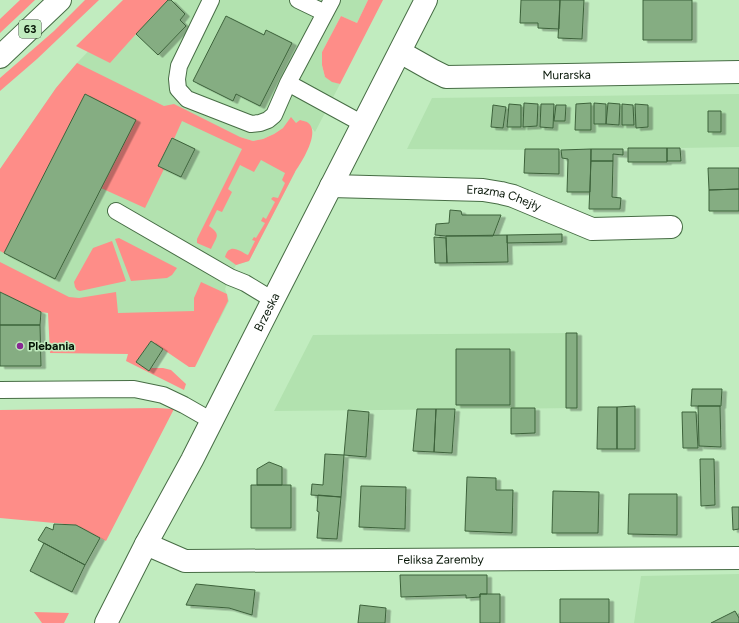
<svg xmlns="http://www.w3.org/2000/svg" width="739" height="623" font-family="Figtree,sans-serif">
<style>
.built{fill:#b2e2af}
.green{fill:#fe8d88}
.building{fill:#85ad82;stroke:#3d623b;filter:url(#shadow)}
.lines{fill:none;stroke-linecap:round;stroke-linejoin:round}
.service-casing{stroke:#476d45;stroke-width:18}
.minor-casing{stroke:#476d45;stroke-width:24}
.tertiary-casing{stroke:#476d45;stroke-width:24}
.primary-casing{stroke:#476d45;stroke-width:24}
.service{stroke:#fff;stroke-width:16}
.minor{stroke:#fff;stroke-width:22}
.tertiary{stroke:#fff;stroke-width:22}
.primary{stroke:#fff;stroke-width:22}
.poi-dot{fill:#882993;stroke:#c1ecbf;stroke-width:1.5}
.labels{text-anchor:middle;dominant-baseline:central;stroke-width:3;stroke-linejoin:round;paint-order:stroke}
.shield{fill:#c1ecbf;stroke:#3e563e;stroke-width:1}
.shield-label{font-size:11px;font-weight:bold;fill:#061506}
.street-label{font-size:12px;fill:#061506;stroke:#c1ecbf}
.poi-label{font-size:12px;font-weight:bold;fill:#061506;stroke:#c1ecbf;text-anchor:start}
</style>
<defs>
<filter id="shadow"><feDropShadow dx="4.5" dy="2.5" stdDeviation="0" flood-color="#0004"/></filter>
</defs>
<rect width="100%" height="100%" fill="#c1ecbf"/>
<!-- built -->
<path class="built" d="M138,0H368L357,23L341,16L322,52V65L325,77L334,82L340,84L315,132L307,122L296,123L283,128L274,134L263,139L253,141L240,137L295,172L249,261L236,265L230,277L225,289L229,301L218,323L142,324L0,273V169L56,88L77,63Z
M739,94V147L561,150L407,149L432,98Z
M577,333V408L274,411L313,335Z
M739,574V623H634L641,576Z"/>
<!-- green -->
<path class="green" d="M20,0H35L0,33V19Z
M85,0H99L37,59L0,91V78L54,31Z
M123,0H168L136,34L110,63L76,46Z
M368,0H383L340,84L332,82L325,77L322,65V52L341,16L357,23Z
M77,63L164,106L174,104L240,137L253,141L263,139L274,134L283,128L291,117L296,123L300,120C302,121 305,121 307,122C322,131 301,163 295,172L249,261L236,265L225,257C229,242 240,251 248,255L255,241L252,240L254,237L256,238L265,223L261,221L263,217L266,219L275,202L271,199L273,197L278,198L285,183L282,180L285,173L261,160L254,172L240,165L228,189L232,192L222,212L217,210L209,226C222,235 216,237 211,249L197,243V239L242,149L182,121L174,139L172,137L158,166L164,169L145,208L101,188L135,120L85,94L4,253L0,251V169L56,88Z
M119,238L177,268L172,275L167,278L131,281L115,239Z
M112,241L126,281L80,291L77,290L75,287L74,282L93,248Z
M0,262L69,297L79,298L116,292L118,313L194,311V298L201,282L227,294L228,301L195,367H189L151,341L136,362L149,371L151,368H163L171,370L186,384L184,390L126,361L128,354L50,353L48,313L41,312L0,292Z
M157,408L174,409L106,541L76,525L0,518V410Z
M34,612L69,613L64,623H42Z"/>
<!-- building -->
<path class="building" d="M168,0H171L185,14L180,20L186,26L158,55L136,34Z
M521,0H560L559,29L538,28V23H520Z
M560,0H584L582,39L558,38Z
M643,0H692V40H643Z
M226,16L264,35L266,30L292,43L260,106L236,94L233,101L193,81Z
M85,94L136,120L55,279L4,253Z
M524,103L538,104L537,126L523,127Z
M591,103V130H575L576,104Z
M594,103L606,104V124H594Z
M608,103L620,104L619,125L606,124Z
M509,104L521,105V127H507Z
M541,104H554L553,128L540,127Z
M622,104L633,105L634,125H622Z
M635,104L648,105V127L636,128Z
M493,105L506,107L503,128L491,127Z
M556,105H566L565,121H554Z
M708,111H721V132H708Z
M172,138L195,149L181,177L158,166Z
M628,148H667V162H628Z
M667,148H680L681,161H667Z
M525,149H559V174L524,173Z
M591,149H623V155L613,154V161H591Z
M591,149L590,192H567L568,159L562,158L561,150Z
M591,161H613L612,197L621,198L620,209H589Z
M708,168H739V189L709,190Z
M739,189V211H709V190Z
M450,210L461,211L462,215H501L493,236H446L435,235L436,224L449,223Z
M562,234V242L507,243V235Z
M507,235L508,262L447,263L446,236Z
M434,237L446,238L447,263H435Z
M0,292L41,312L40,325H0Z
M0,325H40L41,366H0Z
M566,333H577V408H566Z
M151,341L163,349L149,371L136,362Z
M456,349H510V405H456Z
M692,389H722L721,406H691Z
M635,406V449H617V407Z
M698,406H720L721,447L699,446Z
M598,407H617V449H597Z
M511,408H535V433L511,434Z
M417,409H436L434,452L413,451Z
M436,409H455L452,453L434,452Z
M348,410L369,412L366,457L344,455Z
M682,412H696L698,448H683Z
M325,454L344,455L341,497L311,495L312,484L323,485Z
M700,459H714L715,505L701,506Z
M269,462L282,467V485H257V469Z
M467,477L496,478V490H513L512,533L465,531Z
M251,485H291V528H251Z
M361,486L406,487L405,529L359,527Z
M553,491L599,492L598,533H552Z
M629,494H677V535L628,534Z
M318,495L341,497L337,539L317,538L319,512L317,511Z
M732,507H739V529L733,530Z
M54,524L76,525L100,538L85,565L38,540L46,527L53,530Z
M44,543L85,565L72,592L30,571Z
M400,575H487V594H480V597L466,598V595L401,597Z
M196,584L255,590L252,615L229,608L186,605Z
M480,594H500V623H480Z
M560,599H609V623H560Z
M360,605L386,608L385,623H358Z
M735,611L739,618V623H711Z"/>
<g class="lines">
<!-- service casing -->
<g class="service-casing">
<path id="service" d="M211,0L179,66L177,79L178,89L187,99L251,124L260,123L268,120L274,115L288,83L332,0
M298,0L325,13
M288,83L363,124
M116,211L230,277L245,283L273,300
M0,390L134,389L163,395L184,405L212,421"/>
</g>
<!-- minor casing -->
<g class="minor-casing">
<g id="minor">
<path id="s1" d="M400,52L432,70L446,77L739,72"/>
<path id="s2" d="M331,186L483,190L501,193L513,196L592,229L671,227"/>
<path id="s3" d="M146,544L185,561L739,558"/>
</g>
</g>
<!-- tertiary casing -->
<g class="tertiary-casing">
<g id="tertiary">
<path id="s4" d="M106,623L146,544L192,460L273,300L426,0"/>
</g>
</g>
<!-- primary casing -->
<g class="primary-casing">
<path id="primary" d="M0,57L60,0"/>
</g>
<!-- service -->
<use href="#service" class="service"/>
<!-- minor -->
<use href="#minor" class="minor"/>
<!-- tertiary -->
<use href="#tertiary" class="tertiary"/>
<!-- primary -->
<use href="#primary" class="primary"/>
</g>
<!-- markers -->
<circle class="poi-dot" cx="20" cy="346" r="4"/>
<g class="labels">
<!-- shield labels -->
<rect class="shield" x="19" y="20" width="22" height="18" rx="3"/>
<g class="shield-label">
<text x="30" y="29">63</text>
</g>
<!-- street labels -->
<g class="street-label">
<text stroke="none"><textPath href="#s1" startOffset="173">Murarska</textPath></text>
<text stroke="none"><textPath href="#s2" startOffset="174">Erazma Chejły</textPath></text>
<text stroke="none"><textPath href="#s4" startOffset="350">Brzeska</textPath></text>
<text stroke="none"><textPath href="#s3" startOffset="298">Feliksa Zaremby</textPath></text>
</g>
<!-- poi labels -->
<g class="poi-label">
<text x="28" y="346">Plebania</text>
</g>
</g>
</svg>
